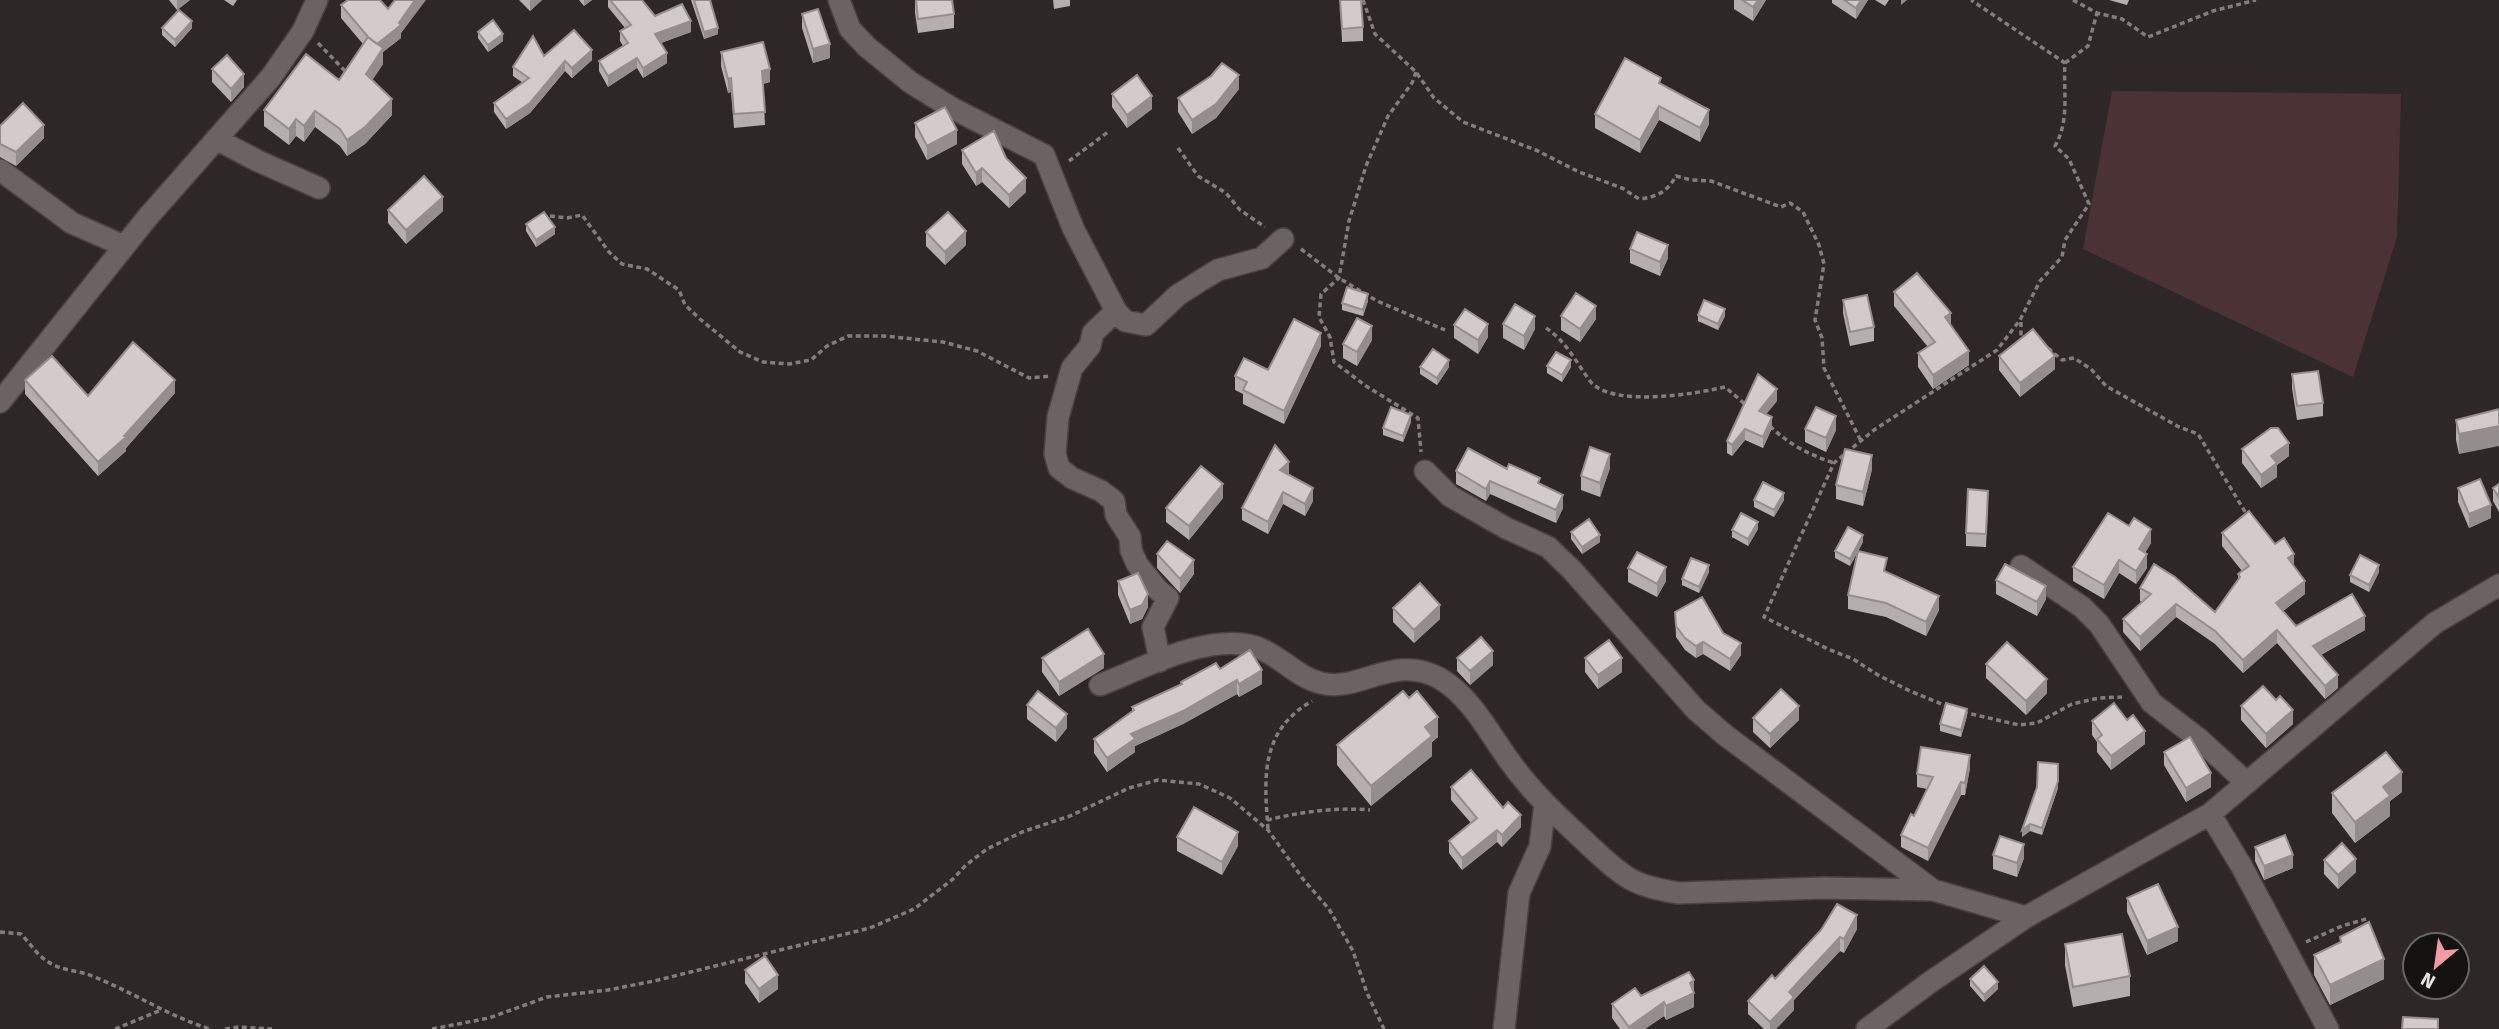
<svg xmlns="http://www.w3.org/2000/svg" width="2499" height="1029" font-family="'Fira Sans',sans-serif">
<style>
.green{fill:#4b3234}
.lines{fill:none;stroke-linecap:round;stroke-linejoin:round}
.street-casing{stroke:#484242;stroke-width:24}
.path{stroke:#837d7d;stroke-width:3.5;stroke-dasharray:5 3.5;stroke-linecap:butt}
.street{stroke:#6b6363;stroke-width:21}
.wall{fill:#b5aeaf}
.shaded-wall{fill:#948d8e}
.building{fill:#d3cacb;stroke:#948d8e;stroke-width:2}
</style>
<rect width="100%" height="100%" fill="#2e2727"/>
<!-- green -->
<path class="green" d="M2112,91L2401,94L2397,237L2353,377L2083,249Z"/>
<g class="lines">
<!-- street casing -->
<g class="street-casing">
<path id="street" d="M839,0L850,29L867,47L910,82L950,107L1044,155L1073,228L1116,311L1125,321L1146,325L1178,295L1200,281L1218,270L1262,258L1283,239
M216,139L258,161L319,188
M0,170L72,223L124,246
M1116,311L1093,333L1090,346L1072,368L1058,417L1055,454L1059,468L1072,478L1101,491L1114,501L1116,515L1130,537L1131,550L1137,564L1158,590L1168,598L1153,627L1160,661
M0,402L147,218L271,77L303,31L317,0
M1425,471L1450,496L1506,528L1548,547L1572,570L1696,710L1725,735L1933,890
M2021,566L2082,607L2099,624L2152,703L2199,739L2247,783
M1100,685C1144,668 1208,632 1256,647C1280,655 1296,677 1321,683C1359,693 1394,653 1439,678C1471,696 1490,735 1511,763C1533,794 1563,821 1591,847C1604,859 1617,872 1632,880C1647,888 1663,890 1678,893L1824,888L1933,890L2026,917
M2210,814L2242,867L2328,1029
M1504,1029L1519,893L1540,846L1545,803
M1867,1029L1929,983L2026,917L2210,814L2435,623L2499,585"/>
</g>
<!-- path -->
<path class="path" d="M1363,0L1375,34L1416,72L1434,98L1463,122L1538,151L1579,172L1622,188L1639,199C1657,197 1667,192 1676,176L1691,180L1711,181L1781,207L1790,203L1803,212L1819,245L1824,264L1815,320L1822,338L1824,368L1861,441
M2073,0L2097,13L2122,19L2148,37L2213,11L2256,0
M318,43L347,73
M2065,63L2088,46L2097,13
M1416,72L1412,83L1388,116L1366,166L1349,221L1339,278L1321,294L1319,317L1330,337L1334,362L1366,386L1418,418L1421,452
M1178,148L1198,176L1226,193L1240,210L1265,227
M1069,161L1108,132
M550,216L567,218L582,215L609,252L622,264L647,269L679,290L685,305L700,319L740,352L763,362L789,364L811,360L827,346L848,336H884L943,342L977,351L1029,378L1050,376
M1301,249L1339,278L1377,301L1445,330
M2021,322V337L2026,338
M1546,328C1566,341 1576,362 1590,381C1611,408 1695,394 1725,387L1746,405
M2048,348L2062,360L2074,358L2091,369L2106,386L2179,427L2198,434L2247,515
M1770,426C1788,444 1810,455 1834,463
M1949,707L1910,691L1878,675L1853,659L1828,649L1764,617L1834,463L1874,430L1997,350L2020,320L2040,281L2062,257L2065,240L2089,204L2069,159L2055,146C2070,120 2063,92 2065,63L1971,0
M1963,712L2019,725L2037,723L2072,704L2099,698L2122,697
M1267,820C1301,812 1335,807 1370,810
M1268,829C1264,777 1260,731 1312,701
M0,932L21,934C29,942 37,955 47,961C60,971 78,970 92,976C133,992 168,1016 210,1029
M2306,942L2342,926L2366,919
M115,1029L161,1010
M225,1029L239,1027L272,1029
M432,1029L489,1018L547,997L608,990L654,981L870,928L914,909L953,879L966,865L987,849L1022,832L1070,816L1129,788L1158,780L1199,784L1230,798L1268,830L1303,879L1329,909L1353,951L1367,993L1384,1029"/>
<!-- street -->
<use href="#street" class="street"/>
</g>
<!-- wall -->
<path class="wall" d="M169,0H190L177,10Z
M224,0H237L233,6Z
M519,0H542L530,11Z
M579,0H592L584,6Z
M608,0H642L655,16L691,32L661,43L667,63L643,78L637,68L608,87L599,71V61L623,46L620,41V31L625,28L608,7Z
M691,0H710L718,34L704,39Z
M915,0L954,14V28L918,33L915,13Z
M1053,0H1070V6L1054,9Z
M1340,0L1363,27V41L1342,42Z
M1734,0H1766L1753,21L1734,9Z
M1832,0H1868L1856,19L1832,3Z
M1875,0H1889L1885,6Z
M2109,0H2129L2127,5Z
M341,5L388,9L420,7L401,33V38L383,52V64L372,80L392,115L365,144L347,156L340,146L315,127L304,142L296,136L289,145L264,126V110L339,80L363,44L341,18Z
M802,14L830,58L813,63L802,28Z
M162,28H192L175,47L162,35Z
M478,32L503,41L488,52L478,38Z
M721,52L770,82L763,84L765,125L734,128L731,92L728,93L721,66Z
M544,56L592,60L572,78L565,71L530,113L506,129L494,112V103L523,83L513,76V67Z
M212,69L244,87L231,102L212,82Z
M1661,85L1709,124L1700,142L1659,120L1640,153L1595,128V114Z
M1239,89L1216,118L1192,134L1178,112V98Z
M1112,94L1152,109L1127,128L1112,107Z
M915,123L957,144L927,160L915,137Z
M0,126L44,138L16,166L0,157Z
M962,150L1006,158L1026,192L1009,208L982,182L976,186L962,164Z
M388,210L443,211L406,244L388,223Z
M526,224L555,234L536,247L526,231Z
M926,232L966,245L945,265L926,246Z
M1630,249L1668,258L1660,276L1630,263Z
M1894,292L1951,325L1969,365L1933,389L1918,367V353L1928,347L1894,306Z
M1843,300L1874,327V341L1850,346L1843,313Z
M1368,301L1363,316L1342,310V303Z
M1698,315L1725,316L1718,330L1698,321Z
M1561,316L1596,319L1580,342L1561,330Z
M1503,324L1535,329L1524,350L1503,338Z
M1454,325L1488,337L1478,354L1454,338Z
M1372,340L1357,366L1343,358V344Z
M1321,346L1284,424L1243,404V394L1235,390V376L1268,370Z
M1999,356L2055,369L2020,397L1999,370Z
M1547,366L1571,367L1562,382L1547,373Z
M1420,367H1449L1437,385L1420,374Z
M2292,374L2323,403V416L2297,420L2292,388Z
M25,380L88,396L175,393L126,448V451L98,476L25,394Z
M1777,401L1766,414L1772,428L1763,448L1745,440L1732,456L1727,453V441Z
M2499,409L2459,454L2456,440V420Z
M1411,422L1403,442L1383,435V428Z
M1805,429L1836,430L1826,452L1805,442Z
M2242,449L2289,456L2277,465V477L2261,488L2242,463Z
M1610,468L1600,497L1581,490V476Z
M1507,469L1540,484L1563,508L1556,523L1490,494L1486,501L1456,484V471Z
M1872,469L1863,506L1836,499V485Z
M1289,475L1313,501L1305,516L1283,504L1268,534L1242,520V508Z
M2499,484V512L2493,501V488Z
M2458,488L2491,518L2469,528L2458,502Z
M1223,498L1189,540L1166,522V508Z
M1754,500H1784L1774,517L1754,507Z
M1988,505L1986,547L1966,546V533Z
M1758,529L1748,546L1732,537V530Z
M1571,532L1600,542L1582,554L1571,539Z
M2222,533L2294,566L2305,594L2283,611L2296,626L2365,630L2321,655L2338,688L2325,699L2277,643L2243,673L2215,644L2176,617L2140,651L2123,632V619L2142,602L2140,601V588L2215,612L2238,580V574L2242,571L2222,546Z
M1863,542L1850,566L1835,558V551Z
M2151,543L2145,553L2147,568L2136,584L2119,573L2104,599L2073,581V567Z
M1157,554L1194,574L1180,593L1157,568Z
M1628,568L1666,581L1657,597L1628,582Z
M1709,572L1699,593L1682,585V579Z
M1887,572L1939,610L1926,636L1886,617L1848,609V595Z
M2379,572L2369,592L2350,582V575Z
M1996,580L2046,599L2037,616L1996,594Z
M1118,581L1148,607L1142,619L1130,624L1118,595Z
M1393,608L1440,619L1414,643L1393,622Z
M1675,612L1723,633L1741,655L1730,671L1703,654L1696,658L1685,650L1676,637Z
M1042,658L1104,668L1059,696L1042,672Z
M1457,658L1493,665L1470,685L1457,671Z
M1585,658L1622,672L1598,689L1585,672Z
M1986,664L2047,693L2026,715L1986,678Z
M1220,669L1262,684L1239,697L1237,694L1183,724L1135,746V752L1107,772L1094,753V739L1132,711V707L1181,685V682Z
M2276,700L2293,724L2266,748L2241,720V706Z
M1027,705L1067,728L1056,742L1027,719Z
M1967,716L1961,737L1940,731V724Z
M1753,718L1799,720L1770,748L1753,732Z
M2092,721L2145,744L2111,770L2097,752V742L2092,735Z
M1438,737L1432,742V756L1371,806L1337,765V745Z
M2164,752L2211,787L2186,802L2164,765Z
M1970,768L1965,795H1961L1928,861L1901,847V835L1914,816L1927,789L1917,787V774Z
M1451,787L1503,808L1521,827L1502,847L1497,842L1462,870L1449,853V841L1471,823L1451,800Z
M2058,788L2042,835L2030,831L2022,837V830Z
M2402,792L2390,801V816L2355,843L2332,813V793Z
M1177,837L1238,846L1222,875L1177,851Z
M2255,847L2293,868L2264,880L2255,861Z
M1993,855L2024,858L2017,877L1993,869Z
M2324,860L2356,872L2338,889L2324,874Z
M2127,898L2178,941L2147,955L2127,912Z
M1857,929L1844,953L1840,951L1794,1000V1010L1776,1029H1764L1748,1014V1001L1775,979L1821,930Z
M2340,937L2384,979L2330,1005L2314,975V955L2340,943Z
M2065,944L2130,976V996L2073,1007L2065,965Z
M745,970L778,989L759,1003L745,983Z
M1970,979L1998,989L1984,1002L1970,986Z
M1694,991V1007L1666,1020L1664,1016L1645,1029H1620L1612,1018V1004L1641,996Z"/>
<!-- shaded-wall -->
<path class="shaded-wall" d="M177,0H190L177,10Z
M415,0H426L401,33V38L383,52V64L366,90V74L375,46L399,23Z
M530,0H542L530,11Z
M584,0H592L584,6Z
M1758,0H1766L1753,21V7Z
M1861,0H1868L1856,19V8Z
M1901,0H1907L1901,5Z
M192,21V28L175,47V40Z
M691,21V32L655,45V34Z
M718,28V34L704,39V32Z
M503,34V41L488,52V45Z
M830,44V58L813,63V49Z
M592,50V60L572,78V68Z
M667,53V63L643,78V68Z
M637,58V68L608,87V76Z
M565,61V71L530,113L506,129V119Z
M770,69V82L762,84V71Z
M244,74V87L231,102V89Z
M1239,75V89L1216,118L1192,134V120Z
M731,78V92L728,93V79Z
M1152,96V109L1127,128V115Z
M392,99V115L365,144L347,156V140Z
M1659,106V120L1640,153V140Z
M1709,110V124L1700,142V128Z
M315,111V127L304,142V126Z
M296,119V136L289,145V129Z
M44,125V138L16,166V152Z
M957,130V144L927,160V146Z
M982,168V182L976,186V173Z
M1026,178V192L1009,208V195Z
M443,197V211L406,244V230Z
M555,227V234L536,247V240Z
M966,231V245L945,265V252Z
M1668,245V258L1660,276V262Z
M1368,294V301L1363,316V310Z
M1596,306V319L1580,342V329Z
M1725,309V316L1718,330V324Z
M1951,313V327L1945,317Z
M1535,316V329L1524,350V336Z
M1488,324V337L1478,354V340Z
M1372,326V340L1357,366V352Z
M1321,333V346L1284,424V411Z
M1969,351V365L1933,389V375Z
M2055,356V369L2020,397V383Z
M1449,360V367L1437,385V378Z
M1571,360V367L1562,382V375Z
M175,380V393L126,448V451L98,476V462L124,436Z
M1777,389V401L1759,423V411Z
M1411,415V422L1403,442V436Z
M1836,416V430L1826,452V438Z
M1772,417V428L1763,448V437Z
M2499,426V446L2459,454V434Z
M1745,429V440L1732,456V445Z
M2289,443V456L2277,465V477L2261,488V475L2271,456Z
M1610,454V468L1600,497V483Z
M1872,455V469L1863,506V492Z
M1289,462V475L1280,470Z
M1490,481V494L1486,501V489Z
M1223,484V498L1189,540V526Z
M1313,488V501L1305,516V504Z
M1283,492V504L1268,534V522Z
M1784,493V500L1774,517V510Z
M1563,495V508L1556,523V510Z
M2491,505V518L2469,528V514Z
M1758,522V529L1748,546V539Z
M2151,529V543L2139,563V549Z
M1600,535V542L1582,554V547Z
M1863,535V542L1850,566V559Z
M2147,554V568L2136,584V571Z
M2294,554V567L2288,558Z
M1194,560V574L1180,593V579Z
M2119,560V573L2104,599V585Z
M1709,565V572L1699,593V587Z
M2379,565V572L2369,592V585Z
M1666,567V581L1657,597V584Z
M2305,581V594L2276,616V603Z
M2046,586V599L2037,616V602Z
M1148,594V607L1142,619L1130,624V610Z
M1939,596V610L1926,636V622Z
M2176,604V617L2140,651V637Z
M1440,605V619L1414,643V630Z
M2365,616V630L2313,659V646Z
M2277,630V643L2243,673V660Z
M1703,642V654L1696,658V646Z
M1741,643V655L1730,671V659Z
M1493,651V665L1470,685V671Z
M1104,654V668L1059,696V682Z
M1622,658V672L1598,689V675Z
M1262,670V684L1239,697V684Z
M2338,675V688L2325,699V686Z
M2047,679V693L2026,715V701Z
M1237,680V694L1183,724L1135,746V752L1107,772V758L1131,734Z
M1799,706V720L1770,748V734Z
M1967,709V716L1961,737V730Z
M2293,710V724L2266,748V734Z
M1067,714V728L1056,742V728Z
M1438,717V737L1432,742V756L1371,806V786L1425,727Z
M2145,731V744L2111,770V756Z
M1970,755V768L1965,795V783Z
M2058,764V788L2042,835V828Z
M2402,772V792L2390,801V816L2355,843V822L2383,787Z
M2211,773V787L2186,802V788Z
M1961,782V795L1928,861V848Z
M1521,815V827L1502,847V835Z
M2030,824V831L2022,837V830Z
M1497,830V842L1462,870V858Z
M1238,832V846L1222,875V862Z
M2024,844V858L2017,877V863Z
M2293,855V868L2264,880V866Z
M2356,859V872L2338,889V875Z
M1857,915V929L1844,953V939Z
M2178,927V941L2147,955V941Z
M1840,937V951L1794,1000V1010L1776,1029H1770V1022L1789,992Z
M2384,959V979L2330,1005V985Z
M778,975V989L759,1003V989Z
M1694,980V1007L1666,1020V1006Z
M1998,982V989L1984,1002V995Z
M1664,1002V1016L1645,1029H1629V1027Z"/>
<!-- building -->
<path class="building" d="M348,0H380L388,9L395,0H415L399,23L401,25L377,44L369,38L341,5Z
M610,0H642L655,16L682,4L691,21L655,34L667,53L643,68L637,58L608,76L599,61L628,43L620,31L631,25Z
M694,0H710L718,28L704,32Z
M916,0H952L954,14L918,19Z
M1340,0H1361L1363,27L1342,29Z
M1742,0H1758L1753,7Z
M1844,0H1861L1856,8Z
M818,9L830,44L813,49L802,14Z
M179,10L192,21L175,40L162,28Z
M493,20L503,34L488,45L478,32Z
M574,30L592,50L572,68L565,61L530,103L506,119L494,103L529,78L513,67L533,36L544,56Z
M368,37L383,48L366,74L392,99L365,127L347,140L340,129L315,111L304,126L296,119L289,129L264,110L306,54L339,80Z
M763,42L770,69L762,71L765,112L734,114L731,78L728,79L721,52Z
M227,55L244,74L231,89L212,69Z
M1625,58L1661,78L1659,83L1709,110L1700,128L1659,106L1640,140L1595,114Z
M1222,63L1239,75L1216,104L1192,120L1178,98L1211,76Z
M1137,75L1152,96L1127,115L1112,94Z
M23,103L44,125L16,152L0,144V126Z
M945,107L957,130L927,146L915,123Z
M994,131L1006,158L1026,178L1009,195L982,168L976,173L962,150Z
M424,176L443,197L406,230L388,210Z
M544,212L555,227L536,240L526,224Z
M948,212L966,231L945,252L926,232Z
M1637,232L1668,245L1660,262L1630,249Z
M1917,273L1951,313L1945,317L1969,351L1933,375L1918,353L1935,342L1894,292Z
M1347,287L1368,294L1363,310L1342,303Z
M1576,293L1596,306L1580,329L1561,316Z
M1867,295L1874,327L1850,332L1843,300Z
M1704,300L1725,309L1718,324L1698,315Z
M1515,304L1535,316L1524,336L1503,324Z
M1465,309L1488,324L1478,340L1454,325Z
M1357,318L1372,326L1357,352L1343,344Z
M1294,319L1321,333L1284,411L1243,390L1247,382L1235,376L1244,358L1268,370Z
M2033,329L2055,356L2020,383L1999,356Z
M133,342L175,380L124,436L126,437L98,462L25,380L52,356L88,396Z
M1433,349L1449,360L1437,378L1420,367Z
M1556,352L1571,360L1562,375L1547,366Z
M2318,371L2323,403L2297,406L2292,374Z
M1758,374L1777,389L1759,411L1772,417L1763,437L1745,429L1732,445L1727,441Z
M1391,407L1411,415L1403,436L1383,428Z
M1816,407L1836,416L1826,438L1805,429Z
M2499,409V426L2459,434L2456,420Z
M2271,428H2278L2289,443L2271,456L2277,463L2261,475L2242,449Z
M1275,445L1289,462L1280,470L1313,488L1305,504L1283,492L1268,522L1242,508Z
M1590,447L1610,454L1600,483L1581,476Z
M1468,448L1507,469L1509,464L1540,478L1538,483L1563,495L1556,510L1490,481L1486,489L1456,471Z
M1845,449L1872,455L1863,492L1836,485Z
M1201,466L1223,484L1189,526L1166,508Z
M2480,479L2491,505L2469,514L2458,488Z
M1763,482L1784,493L1774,510L1754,500Z
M2499,484V498L2493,488Z
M1968,489L1988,491L1986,534L1966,533Z
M2249,511L2275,544L2284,538L2294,554L2288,558L2305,581L2276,603L2296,626L2352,594L2365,616L2313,646L2338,675L2325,686L2277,630L2243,660L2215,631L2176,604L2140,637L2123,619L2151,594L2140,588L2154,564L2175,577L2215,612L2240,577L2238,574L2249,566L2222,533Z
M1741,513L1758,522L1748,539L1732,530Z
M2108,513L2129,526L2134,518L2151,529L2139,549L2147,554L2136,571L2119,560L2104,585L2073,567Z
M1589,519L1600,535L1582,547L1571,532Z
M1848,527L1863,535L1850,559L1835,551Z
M1167,541L1194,560L1180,579L1157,554Z
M1858,551L1887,558L1884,571L1939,596L1926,622L1886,603L1848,595Z
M1637,552L1666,567L1657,584L1628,568Z
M2360,555L2379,565L2369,585L2350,575Z
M1691,558L1709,565L1699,587L1682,579Z
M2005,564L2046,586L2037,602L1996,580Z
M1138,573L1148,594L1142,605L1130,610L1118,581Z
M1420,583L1440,605L1414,630L1393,608Z
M1702,597L1723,633L1741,643L1730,659L1703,642L1696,646L1685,638L1676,626L1675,612Z
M1088,629L1104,654L1059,682L1042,658Z
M1481,637L1493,651L1470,671L1457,658Z
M1609,640L1622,658L1598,675L1585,658Z
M2007,642L2047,679L2026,701L1986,664Z
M1250,650L1262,670L1239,684L1237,680L1183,711L1131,734L1135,739L1107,758L1094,739L1134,710L1132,707L1182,684L1181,682L1216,663L1220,669Z
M2263,686L2276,700L2280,696L2293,710L2266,734L2241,706Z
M1781,689L1799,706L1770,734L1753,718Z
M1038,691L1067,714L1056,728L1027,705Z
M1403,691L1409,698L1417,691L1438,717L1425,727L1432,736L1371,786L1337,745Z
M1946,703L1967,709L1961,730L1940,724Z
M2114,703L2127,720L2133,715L2145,731L2111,756L2097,739L2102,735L2092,721Z
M2190,737L2211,773L2186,788L2164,752Z
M1921,747L1970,755L1965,783L1961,782L1928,848L1901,835L1911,814L1914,816L1933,777L1917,774Z
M2386,752L2402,772L2383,787L2390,796L2355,822L2332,793Z
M2038,762L2058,764V781L2042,828L2030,824L2022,830L2037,787Z
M1471,770L1503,808L1508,802L1521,815L1502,835L1497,830L1462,858L1449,841L1477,818L1451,787Z
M1194,807L1238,832L1222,862L1177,837Z
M2285,835L2293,855L2264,866L2255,847Z
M2000,836L2024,844L2017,863L1993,855Z
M2342,843L2356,859L2338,875L2324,860Z
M2158,884L2178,927L2147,941L2127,898Z
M1837,904L1857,915L1844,939L1840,937L1789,992L1794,997L1770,1022L1748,1001L1772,975L1775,979L1821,930Z
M2369,922L2384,959L2330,985L2314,955L2341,942L2340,937Z
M2122,934L2130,976L2073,987L2065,944Z
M765,956L778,975L759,989L745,970Z
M1984,966L1998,982L1984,995L1970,979Z
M1689,972L1694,980L1690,983L1694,993L1666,1006L1664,1002L1629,1027L1612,1004L1635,988L1641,996Z
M2403,1017L2438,1019V1029H2402Z"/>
<!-- north arrow -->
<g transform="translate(2436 966) rotate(209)"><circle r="33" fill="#141111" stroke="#686565" stroke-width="2"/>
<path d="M0-5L12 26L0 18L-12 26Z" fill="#f49aa3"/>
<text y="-10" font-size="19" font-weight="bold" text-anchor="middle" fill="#e6e2e2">N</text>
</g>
</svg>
